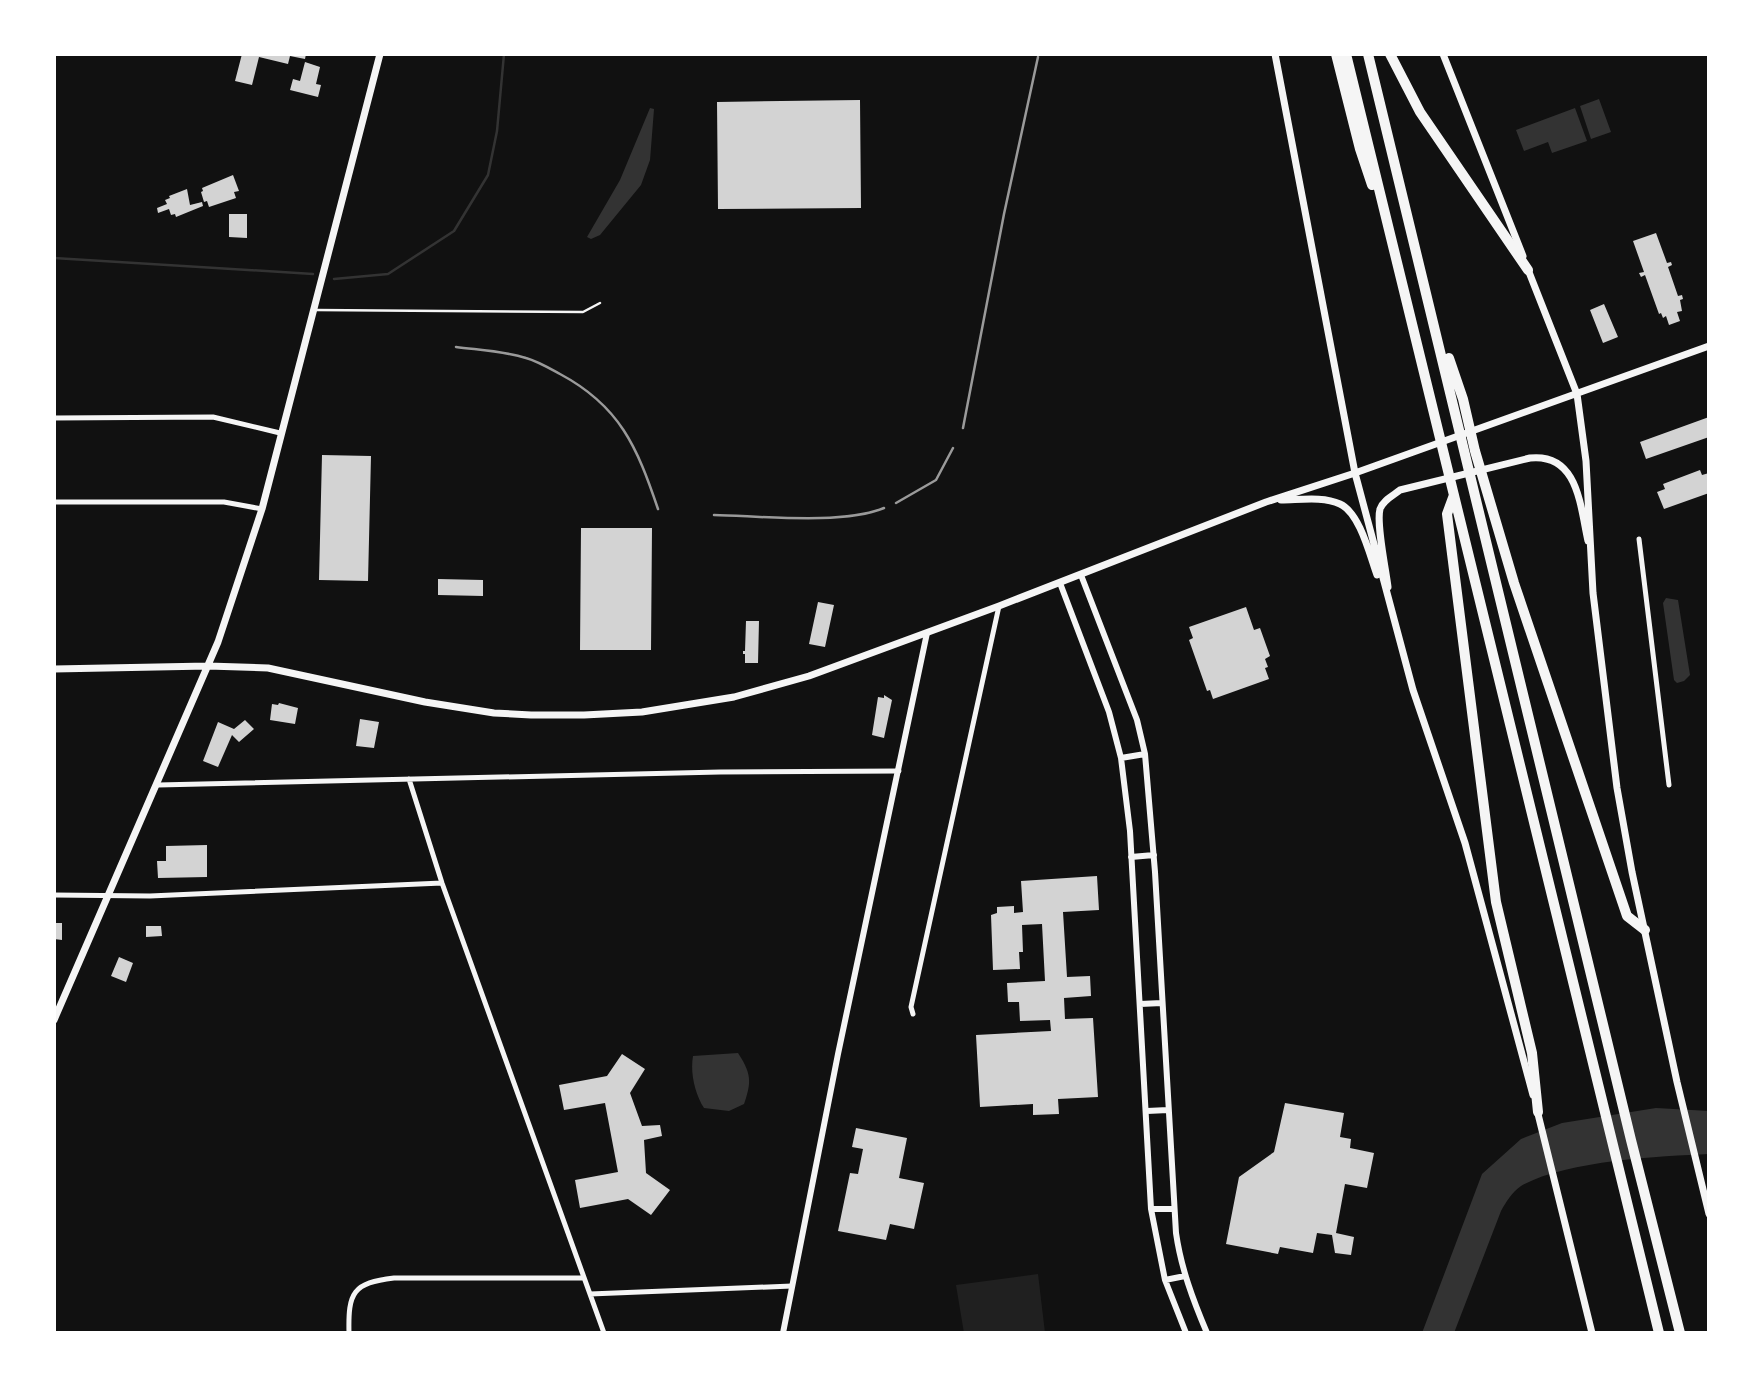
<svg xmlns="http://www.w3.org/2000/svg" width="1763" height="1387" font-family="'Asap Condensed',sans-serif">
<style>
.green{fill:#202020}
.water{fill:#333}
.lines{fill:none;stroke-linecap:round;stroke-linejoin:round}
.stream{stroke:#333;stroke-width:2.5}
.building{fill:#d3d3d3}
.service{stroke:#f5f5f5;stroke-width:2.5}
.minor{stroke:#f5f5f5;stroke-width:5}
.tertiary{stroke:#f5f5f5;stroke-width:6}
.secondary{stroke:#f5f5f5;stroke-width:7}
.motorway{stroke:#f5f5f5;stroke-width:10}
.rail{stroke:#9a9a9a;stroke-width:2.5}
</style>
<rect width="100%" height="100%" fill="#111"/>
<!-- green -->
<path class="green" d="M1038,1274L1045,1333H964L956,1285Z"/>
<!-- water -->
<path class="water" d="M1599,99L1611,132L1591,139L1580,106Z
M650,108L654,109L650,160L641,185L600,235L591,239L587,237L620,180Z
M1575,108L1587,141L1552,153L1548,142L1524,151L1516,130Z
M1666,598L1678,600L1690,675L1684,681L1677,683L1674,680L1663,603Z
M738,1053C751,1073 752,1081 744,1104L729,1111L704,1108C695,1094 690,1073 693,1056Z
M1656,1108L1709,1111V1154C1659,1156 1564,1161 1521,1186C1512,1192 1506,1202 1501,1211L1454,1333H1422L1482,1174L1521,1139L1562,1123Z"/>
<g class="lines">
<!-- stream -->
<path class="stream" d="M54,258L313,274
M334,279L388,274L454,231L488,175L497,131L504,54"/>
</g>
<!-- building -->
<path class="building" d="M242,54H306L305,59L290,56L288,64L259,57L252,85L235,81Z
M305,62L320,67L316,84L321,85L318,97L290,90L293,79L300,81Z
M860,100L861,208L718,209L717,102Z
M233,175L239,191L234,192L236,198L209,207L207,201L204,202L201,192L203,191L202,188Z
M187,189L190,205L202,202L203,206L176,217L175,214L171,215L169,209L158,213L157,208L167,204L165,200L170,198L169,196Z
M229,214H247V238L229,237Z
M1656,233L1667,263L1671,262L1672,265L1668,267L1678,296L1682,295L1683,299L1680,300L1682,311L1677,312L1680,321L1669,325L1666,316L1663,318L1661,313L1659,314L1645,275L1641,277L1639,273L1644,272L1633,241Z
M1604,304L1618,337L1603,343L1590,310Z
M1709,417V437L1646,459L1640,442Z
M322,455L371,456L368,581L319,580Z
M1700,470L1702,475L1709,473V493L1664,509L1657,492L1665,489L1663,484Z
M581,528H652L651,650H580Z
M438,579L483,580V596L438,595Z
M818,602L834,605L825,647L809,644Z
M1246,607L1254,630L1260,628L1270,656L1265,659L1268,667L1265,668L1269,679L1213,699L1210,690L1207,691L1189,640L1193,638L1189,627Z
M746,621H759L758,663H745V654H743V651H745Z
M884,695L892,700L884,738L872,735L878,697L884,698Z
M279,703L298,708L295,724L270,720L272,704L278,705Z
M360,719L379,722L374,748L356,746Z
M245,720L254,729L239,742L232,735L218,767L203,761L218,722L234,729Z
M207,845V877L158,878L157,861H166V846Z
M1097,876L1099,910L1063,912L1067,977L1090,976L1091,996L1064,998L1065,1019L1093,1018L1098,1097L1058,1099L1059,1114L1033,1115V1104L980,1107L976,1035L1051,1031L1050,1020L1020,1021L1019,1002H1008L1007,983L1045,981L1042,924L1022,925L1023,952H1019L1020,969L993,970L991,915L997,913V907L1014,906V913L1023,912L1021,881Z
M54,923H62V940L54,939Z
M146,926H161L162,936L146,937Z
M119,957L133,963L126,982L111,976Z
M622,1054L645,1069L630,1093L642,1126L660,1125L662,1136L644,1140L646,1173L670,1190L651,1215L628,1199L580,1208L575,1180L618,1172L605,1103L564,1110L559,1085L607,1076Z
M1285,1103L1344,1113L1340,1137L1351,1139L1350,1148L1374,1153L1367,1188L1345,1184L1336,1233L1354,1237L1351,1255L1335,1253L1332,1235L1317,1233L1313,1253L1280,1247L1278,1254L1226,1244L1239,1177L1274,1152Z
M856,1128L907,1138L899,1178L924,1183L914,1229L890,1224L886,1240L838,1231L850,1173L858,1174L863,1149L852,1147Z"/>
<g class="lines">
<!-- service -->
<path class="service" d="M315,310L583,312L600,303"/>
<!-- minor -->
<path class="minor" d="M54,418L213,417L280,433
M54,502H224L262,509
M1639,539L1669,785
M409,779L442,883L604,1333
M158,785L720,772L899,771
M54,895L150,896L442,883
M913,1014L911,1007L999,606
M590,1294L792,1286
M349,1333C348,1292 353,1283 394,1278H583"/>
<!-- tertiary -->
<path class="tertiary" d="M1081,575L1137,720L1145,754L1155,872L1176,1233C1181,1268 1193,1300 1207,1333
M1060,583L1109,712L1121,758L1130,831L1151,1209L1165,1280L1186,1333
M1121,758L1145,754
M1131,857L1154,855
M1140,1004L1162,1003
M1147,1111L1168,1110
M1151,1209H1174
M1165,1280L1185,1276
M783,1333L838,1054L927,633"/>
<!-- secondary -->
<path class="secondary" d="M1275,54L1355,473L1413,690L1465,843L1533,1095
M1443,54L1523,256
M1527,267L1577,394L1586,461L1593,593L1617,788L1632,872L1677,1082L1709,1214
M1281,500C1299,500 1323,496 1340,504C1360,513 1370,556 1377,575
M1388,587C1386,569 1376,524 1380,509C1383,500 1394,495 1400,490L1530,458C1578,453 1580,505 1588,541
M54,669L208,666L268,668L425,702L494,713L531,715H584L642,712L734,697L809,676L999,606L1266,502L1355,473L1709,346
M54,1020L218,642L262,509L380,54
M1537,1110L1592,1333"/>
<!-- motorway -->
<path class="motorway" d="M1336,54L1360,149L1372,185
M1346,54L1659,1333
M1368,54L1631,1140L1680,1333
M1390,54L1420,112L1528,270
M1449,358L1463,399L1475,451L1514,583L1627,916L1645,930
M1454,495L1447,514L1496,902L1532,1053L1538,1112"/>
<!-- rail -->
<path class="rail" d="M456,347C479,350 504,351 526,358C537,361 549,368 560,374C620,406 637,447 658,509
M963,428L1004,214L1038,57
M896,503L936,480L953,448
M714,515C761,516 842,525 884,508"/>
</g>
<!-- border -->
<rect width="1763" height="1387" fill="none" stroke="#ffffff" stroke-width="112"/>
</svg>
